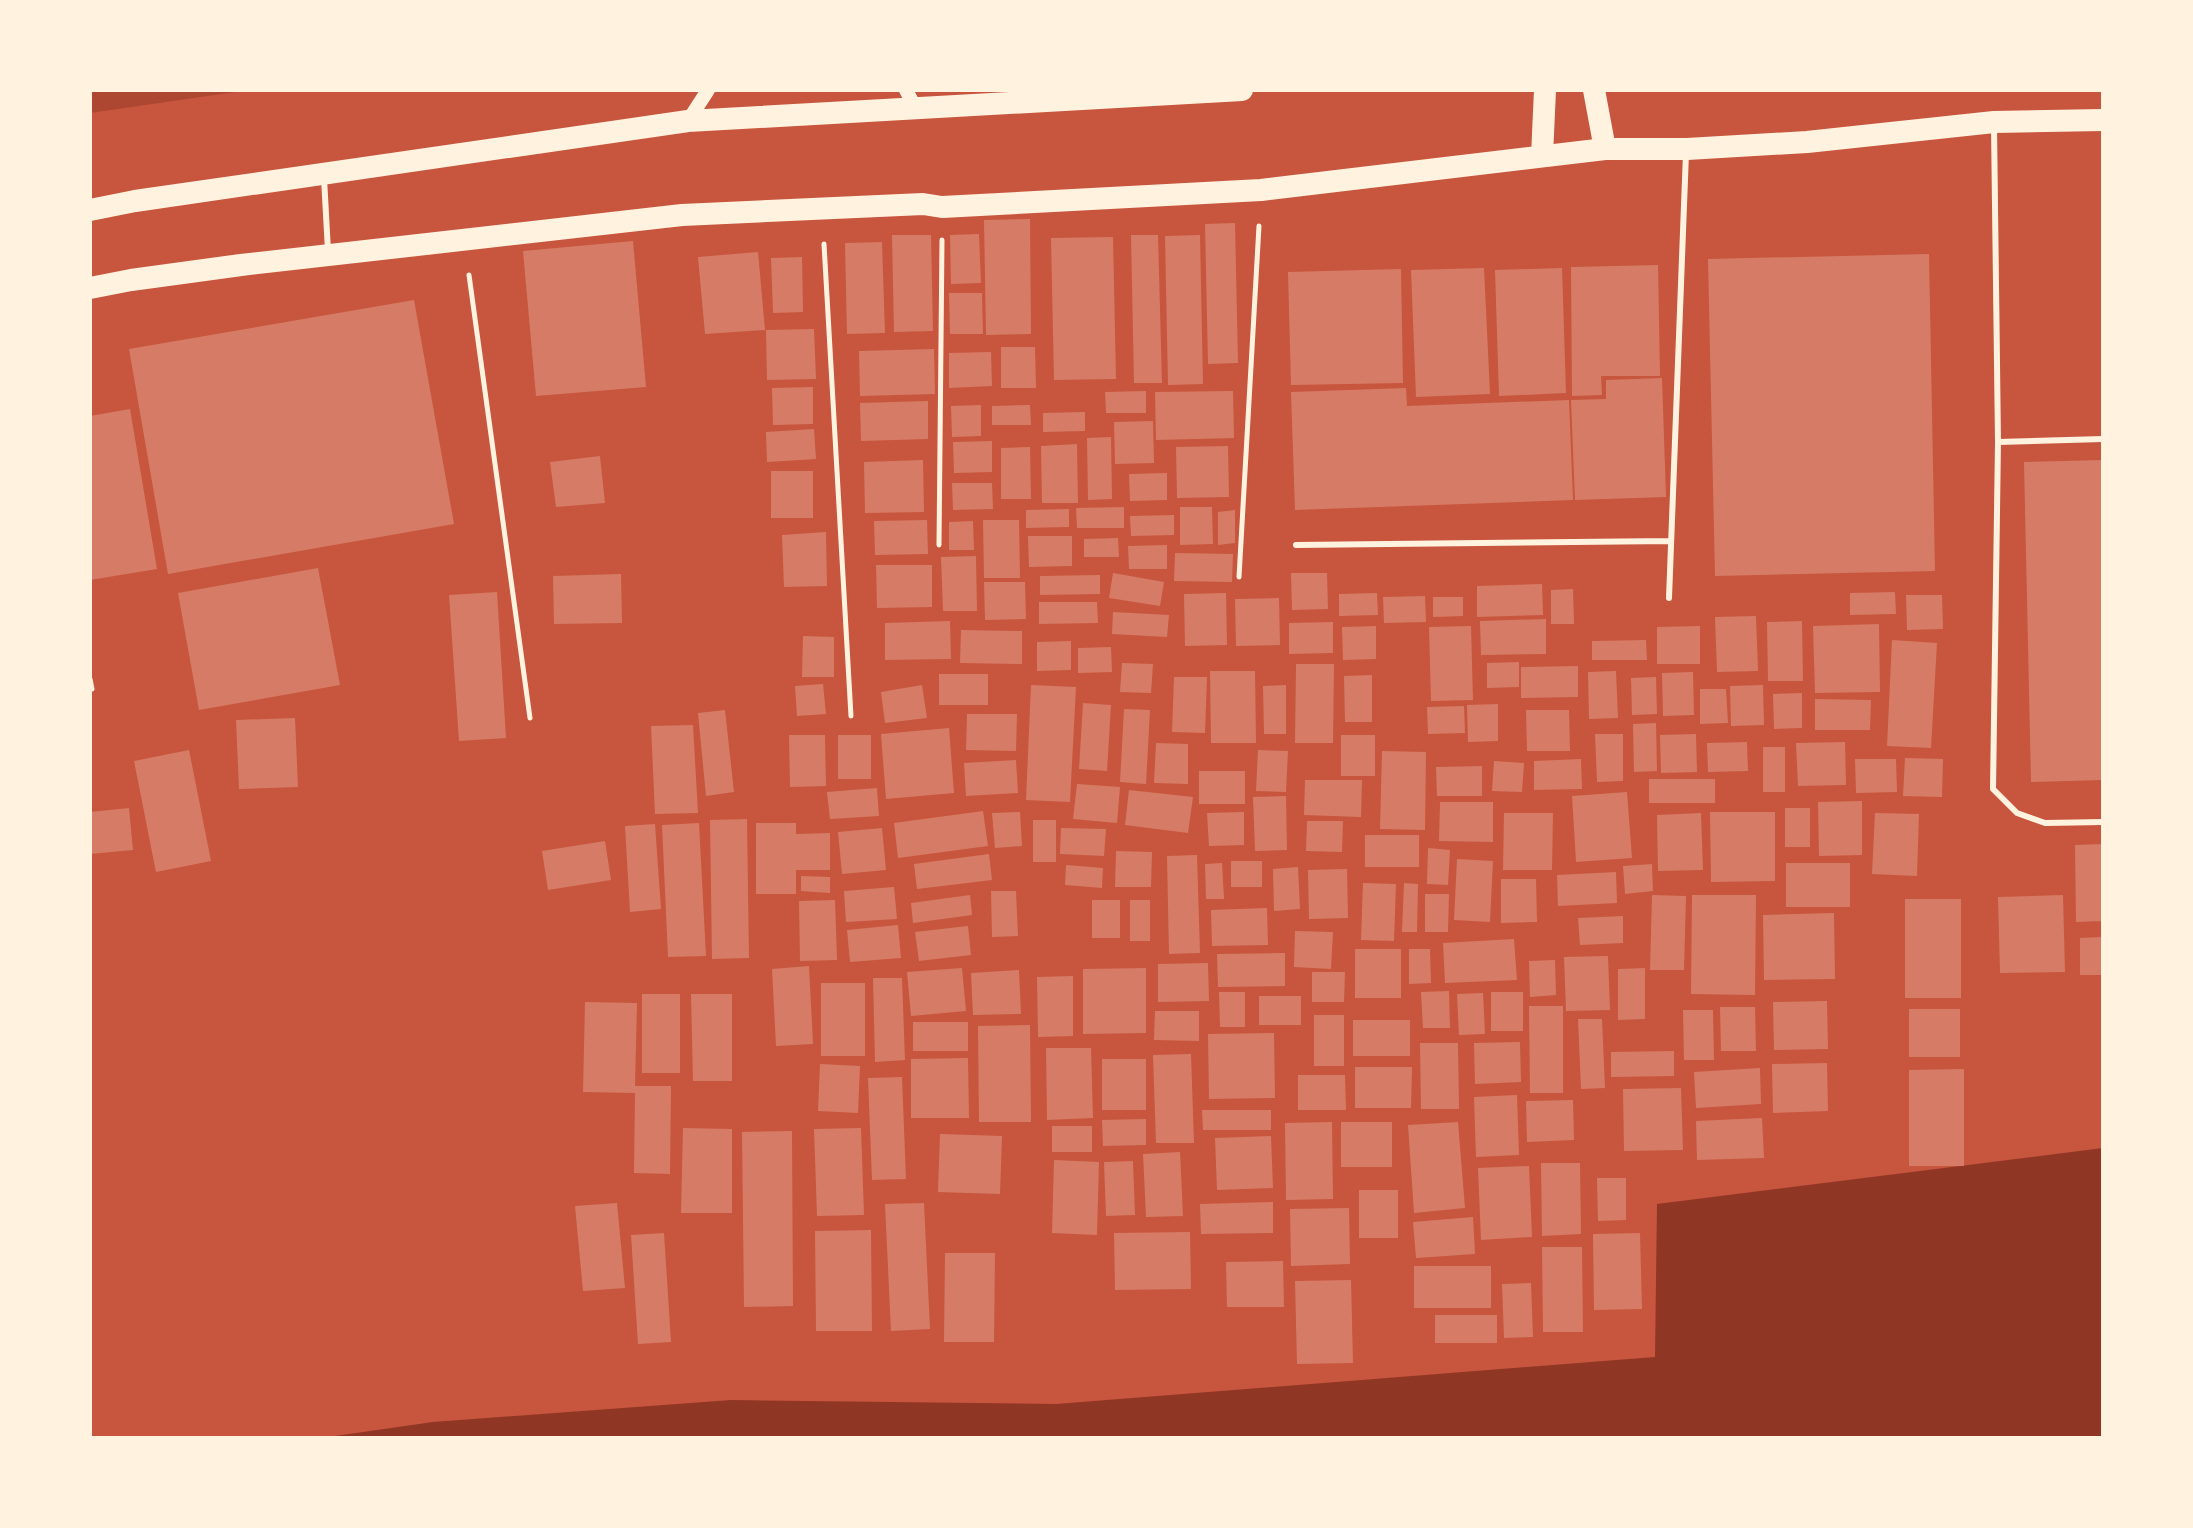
<svg xmlns="http://www.w3.org/2000/svg" width="2193" height="1528" font-family="'PT Sans Narrow',sans-serif">
<style>
.green{fill:#ae4732}
.water{fill:#8f3625}
.building{fill:#d67c66}
.lines{fill:none;stroke-linecap:round;stroke-linejoin:round}
.path{stroke:#fff3e0;stroke-width:5}
.service{stroke:#fff3e0;stroke-width:6}
.tertiary{stroke:#fff3e0;stroke-width:14}
.trunk{stroke:#fff3e0;stroke-width:22}
</style>
<rect width="100%" height="100%" fill="#c8553d"/>
<!-- green -->
<path class="green" d="M90,90H249L90,113Z"/>
<!-- water -->
<path class="water" d="M2103,1148V1438H321L433,1422L731,1400L1056,1404L1655,1357L1657,1204Z"/>
<!-- building -->
<path class="building" d="M1030,219L1031,334L986,335L984,220Z
M1235,223L1238,363L1208,364L1205,224Z
M979,234L981,283L951,284L950,235Z
M892,235H931L933,331L894,332Z
M1131,235H1158L1162,383H1134Z
M1200,235L1203,384L1168,385L1165,236Z
M1113,237L1116,379L1054,380L1051,238Z
M633,241L646,387L536,396L523,251Z
M882,242L885,333L847,334L845,243Z
M758,252L765,330L705,334L698,257Z
M1929,254L1935,571L1715,576L1708,259Z
M802,257L803,312L773,313L771,258Z
M1658,265L1660,376H1601L1602,395L1572,396L1571,267Z
M1484,268L1490,394L1416,397L1411,270Z
M1562,268L1566,393L1499,396L1495,270Z
M1401,269L1403,383L1291,385L1288,272Z
M949,293H982L983,334H950Z
M414,300L454,524L168,574L129,349Z
M814,329L816,379L767,380L766,330Z
M1001,347H1035L1036,388H1001Z
M934,349L935,394L860,396L859,351Z
M991,352L992,386L949,388V353Z
M1662,378L1666,497L1575,500L1571,400L1606,399V380Z
M813,387V424L773,425L772,388Z
M1406,388L1407,406L1569,400L1573,500L1295,510L1291,392Z
M1146,391V413H1106L1105,392Z
M1233,391L1234,438L1156,440L1155,392Z
M928,401V439L861,441L860,403Z
M981,405V436L952,437L951,406Z
M1030,405L1031,425H992V406Z
M130,409L157,569L90,580V416Z
M1085,412V431L1043,432V413Z
M1153,421L1154,463L1115,464L1114,422Z
M814,429L816,459L767,462L766,432Z
M1111,437L1112,499L1088,500L1087,438Z
M992,441V472L954,473L953,442Z
M1077,444L1078,503H1042L1041,446Z
M1228,446L1229,497L1177,498L1176,447Z
M1030,447L1031,499H1001V448Z
M600,456L605,503L556,507L550,462Z
M923,460L924,512L865,513L864,462Z
M2103,460V780L2031,782L2024,462Z
M771,471H813V518H771Z
M1167,473V500L1130,501L1129,474Z
M952,483H992L993,509L953,510Z
M1124,507V528H1077L1076,508Z
M1180,507H1212L1213,544L1180,545Z
M1069,509V527L1026,528V510Z
M1235,510V543L1218,545V512Z
M1174,515V535L1131,536L1130,516Z
M927,520L928,554L875,555L874,521Z
M983,520H1019L1020,578H984Z
M973,521L974,550H949V522Z
M826,532L827,586L784,587L782,535Z
M1028,536H1072V566L1029,567Z
M1118,538L1119,557H1084V539Z
M1167,545V569H1129L1128,546Z
M1175,553L1233,554L1232,582L1174,581Z
M976,556L977,611H943L941,557Z
M876,565H932V607L877,608Z
M318,568L340,685L199,710L178,593Z
M1113,573L1164,582L1160,606L1109,598Z
M1291,573H1327L1328,609L1292,610Z
M621,574L622,623L554,624L553,576Z
M1100,575V594L1040,595V576Z
M984,582H1025L1026,619L985,620Z
M1542,584L1543,615L1477,617V586Z
M1573,589L1574,624H1551V590Z
M497,592L506,738L459,741L449,595Z
M1895,592L1896,614L1850,615V593Z
M1226,593L1227,645L1185,646L1184,594Z
M1377,593L1378,615L1339,616V594Z
M1906,595H1942L1943,629L1907,630Z
M1425,596L1426,622L1384,623L1383,597Z
M1433,597H1463V616L1433,617Z
M1279,598L1280,645L1236,646L1235,599Z
M1039,602H1097L1098,623L1039,624Z
M1113,612L1169,615L1167,637L1112,634Z
M1756,616L1758,671L1717,672L1715,617Z
M1546,619V654L1481,655L1480,621Z
M950,621L951,659L885,660V623Z
M1802,621L1803,681H1768L1767,622Z
M1333,622V653L1289,654V623Z
M1879,624L1880,692L1815,693L1813,626Z
M1376,626V659L1343,660L1342,627Z
M1471,626L1473,700L1431,701L1429,627Z
M1700,626V664H1657V627Z
M961,630L1022,631V664L960,663Z
M803,636L834,637V677H802Z
M1646,640L1647,660H1592V641Z
M1892,640L1937,643L1931,748L1887,746Z
M1071,641V670L1037,671V642Z
M1111,647L1112,672L1078,673V648Z
M1519,662V687L1487,688V663Z
M1122,663L1153,664L1151,693L1120,692Z
M1296,664H1334L1333,743H1295Z
M1578,666V697L1521,698V667Z
M1210,671H1255L1256,743H1211Z
M1616,671L1618,718L1589,719L1588,672Z
M1693,672L1694,715L1663,716L1662,673Z
M939,674H988V705H939Z
M1372,675V722H1345L1344,676Z
M1174,677H1207L1205,733L1172,732Z
M1656,677L1657,714L1632,715L1631,678Z
M823,684L826,714L797,716L795,686Z
M922,685L927,718L885,723L881,692Z
M1031,685L1076,687L1070,802L1026,800Z
M1286,685V734H1264L1263,686Z
M1763,685L1764,725L1731,726L1730,686Z
M1700,689H1726L1728,723L1700,724Z
M1802,693V728L1774,729L1773,694Z
M1815,699L1871,700L1870,730H1815Z
M1083,703L1111,705L1107,771L1079,769Z
M1498,704V741L1468,742L1467,705Z
M1464,706L1465,733L1428,734L1427,707Z
M1124,709L1150,710L1146,784L1120,782Z
M725,710L734,792L706,796L698,713Z
M1526,710H1569L1570,751H1527Z
M967,714H1017L1016,751L966,750Z
M295,718L298,787L239,789L236,720Z
M1656,723L1657,771L1634,772L1633,724Z
M693,725L698,813L655,814L651,726Z
M949,728L954,793L886,799L881,734Z
M1595,734H1623V781L1597,782Z
M1696,734L1697,772L1661,773L1660,735Z
M789,735H825L826,786L790,787Z
M838,735H871V779H838Z
M1341,735H1375V776H1341Z
M1747,742L1748,771L1708,772L1707,743Z
M1845,742L1846,785L1798,786L1796,743Z
M1156,743L1188,744V784L1154,783Z
M1763,747H1785V792H1763Z
M189,750L211,861L156,872L134,761Z
M1258,750L1288,751L1286,792L1256,791Z
M1382,751L1426,752L1425,830L1380,829Z
M1905,758L1943,759L1942,797L1903,796Z
M1581,759L1582,789L1534,790V761Z
M1855,759H1896L1897,792L1856,793Z
M1016,760L1018,793L966,796L964,763Z
M1494,761L1524,763L1522,792L1492,791Z
M1482,766V796H1437L1436,767Z
M1199,771H1245V804H1199Z
M1649,779H1715V803H1649Z
M1305,780H1362L1361,817L1304,815Z
M1077,784L1120,787L1117,823L1073,819Z
M877,788L879,816L830,819L827,792Z
M1129,790L1193,797L1188,833L1125,825Z
M1627,792L1632,858L1576,862L1572,796Z
M1286,796L1287,850L1255,851L1253,797Z
M1862,801V855L1819,856L1818,802Z
M1440,802H1493V842L1439,841Z
M129,808L133,850L90,854V812Z
M1785,808H1810V847H1785Z
M983,811L988,846L898,858L894,823Z
M1020,812L1022,846L995,848L992,813Z
M1244,812V845L1209,846L1207,813Z
M1710,812H1775V881L1711,882Z
M1504,813H1553L1552,870H1503Z
M1701,813L1703,870L1658,871L1657,815Z
M1875,813L1919,814L1917,876L1872,874Z
M747,819L749,958L712,959L710,820Z
M1033,820H1056V862H1033Z
M1307,821H1343L1342,852L1306,851Z
M699,823L706,956L668,957L662,825Z
M756,823H796V834L830,833V870H796V894H756Z
M655,824L661,909L630,912L625,826Z
M882,828L886,870L842,874L838,832Z
M1061,828L1106,829L1104,856L1060,854Z
M1365,835H1419V867H1365Z
M605,841L611,880L548,890L542,851Z
M2103,844V921L2076,922L2075,845Z
M1428,848L1450,850L1448,885L1427,884Z
M1116,851L1152,852L1151,887H1115Z
M989,854L992,880L917,889L914,864Z
M1197,855L1200,953L1169,954L1167,856Z
M1457,859L1493,861L1490,922L1454,920Z
M1231,861H1262V887H1231Z
M1222,863L1224,899H1206L1205,864Z
M1786,863H1850V907H1786Z
M1652,864L1653,891L1625,894L1623,866Z
M1066,865L1103,868L1102,888L1065,885Z
M1298,867L1300,909L1274,911L1273,869Z
M1347,869L1348,918L1309,919L1308,870Z
M1616,872L1617,903L1558,906L1557,875Z
M801,876L830,877V893L801,891Z
M1501,879H1536L1537,922L1501,923Z
M1363,883L1396,884L1394,941L1361,940Z
M1404,883L1418,884L1417,932H1402Z
M894,887L897,919L846,922L844,891Z
M991,891H1016L1018,936L992,937Z
M1425,894H1449L1448,932H1425Z
M970,895L972,915L913,923L911,903Z
M1652,895L1686,896L1684,970H1650Z
M1692,895H1756L1755,995L1691,994Z
M2063,895L2065,972L2000,973L1998,897Z
M1905,899H1961V998H1905Z
M835,900L837,960L800,961L799,901Z
M1092,900H1120V938H1092Z
M1130,900H1150V941H1130Z
M1267,908L1268,945L1212,946L1211,910Z
M1834,913L1835,979L1764,980L1763,915Z
M1623,916V943L1580,945L1578,918Z
M898,925L901,958L850,962L847,930Z
M968,926L971,955L919,961L915,932Z
M1295,931L1333,932L1331,969L1294,967Z
M2101,937V975H2080V938Z
M1514,939L1517,980L1445,983L1443,943Z
M1355,949H1401V998H1355Z
M1409,949H1430L1431,983L1409,984Z
M1285,953V986L1218,987L1217,954Z
M1608,956L1610,1010L1566,1011L1564,957Z
M1555,960L1556,995L1530,997L1529,961Z
M1208,963L1209,1001L1158,1002V964Z
M809,966L813,1044L776,1046L772,969Z
M962,968L966,1011L911,1016L907,972Z
M1146,968V1033L1083,1034V969Z
M1645,968V1019L1618,1020V969Z
M1019,970L1021,1014L973,1015L971,973Z
M1312,972H1345L1344,1002H1312Z
M1073,976V1036L1038,1037L1037,977Z
M873,978H902L905,1060L875,1062Z
M821,983H865V1056H821Z
M1449,991L1450,1028H1423L1421,992Z
M1219,992H1245V1027H1220Z
M1491,992H1523V1031H1491Z
M1483,993L1485,1034L1459,1035L1457,994Z
M642,994H680V1073H642Z
M691,994H732V1081H693Z
M1259,996H1301V1025H1259Z
M1827,1001L1828,1049L1774,1050L1773,1002Z
M585,1002L637,1003L635,1086H671L670,1174L634,1173L635,1093L583,1092Z
M1529,1006H1563V1093H1530Z
M1720,1007H1755L1756,1051H1721Z
M1909,1009H1960V1057H1909Z
M1683,1010H1713L1714,1060H1684Z
M1155,1011H1199V1041L1154,1040Z
M1314,1015H1344V1066H1314Z
M1578,1019H1602L1605,1088L1581,1089Z
M1353,1020H1410V1056H1353Z
M913,1022H968V1051H913Z
M1030,1025L1031,1122H979L978,1026Z
M1274,1033L1275,1098L1209,1099L1208,1034Z
M1520,1042L1521,1082L1475,1084L1474,1043Z
M1420,1043H1458L1459,1109H1421Z
M1046,1048H1091L1093,1118L1047,1120Z
M1674,1051V1076L1611,1077V1052Z
M1191,1054L1194,1143H1156L1153,1055Z
M968,1058L969,1118H911V1059Z
M1102,1059H1146V1110H1102Z
M1827,1063L1828,1111L1773,1113L1772,1064Z
M820,1064L860,1066L858,1113L818,1111Z
M1355,1067H1412L1411,1108H1355Z
M1760,1068L1761,1104L1696,1108L1694,1072Z
M1964,1069V1166H1909V1070Z
M1298,1075H1345L1346,1110H1298Z
M902,1077L906,1179L872,1180L868,1078Z
M1681,1088L1683,1150L1624,1151L1623,1089Z
M1517,1095L1519,1155L1476,1157L1474,1097Z
M1573,1100L1574,1140L1527,1142L1526,1101Z
M1202,1110H1271V1130H1203Z
M1762,1118L1764,1158L1697,1160L1696,1121Z
M1146,1119V1145L1103,1146L1102,1120Z
M1332,1122L1333,1199L1286,1200L1285,1123Z
M1341,1122H1392V1167H1341Z
M1458,1122L1465,1208L1414,1213L1408,1125Z
M1052,1126H1092V1152H1052Z
M683,1128L732,1129V1213H681Z
M861,1128L864,1215L817,1216L814,1129Z
M792,1131L793,1306L744,1307L742,1132Z
M940,1134L1002,1136L1000,1194L938,1192Z
M1271,1136L1273,1188L1217,1190L1215,1138Z
M1180,1152L1183,1216L1146,1217L1143,1154Z
M1054,1160L1099,1162L1097,1235L1052,1233Z
M1133,1161L1135,1215L1106,1216L1104,1162Z
M1541,1163H1580L1581,1234L1542,1236Z
M1529,1166L1532,1237L1481,1240L1478,1168Z
M1597,1178H1626V1220L1598,1221Z
M1359,1190H1398V1238H1359Z
M1273,1202V1233L1201,1234L1200,1204Z
M617,1203L625,1288L583,1291L575,1206Z
M924,1203L930,1329L891,1331L885,1204Z
M1349,1208L1350,1264L1291,1266L1290,1209Z
M1473,1217L1475,1254L1416,1258L1413,1222Z
M871,1230L872,1331H816L815,1231Z
M1190,1232L1191,1289L1115,1290L1114,1233Z
M664,1233L671,1342L638,1344L631,1235Z
M1640,1233L1642,1309L1594,1310L1593,1234Z
M1542,1247H1582L1583,1332H1543Z
M945,1253H995L994,1342H944Z
M1283,1261L1284,1307H1227L1226,1262Z
M1414,1266H1491V1308H1414Z
M1351,1280L1353,1363L1297,1364L1295,1281Z
M1531,1283L1533,1337L1504,1338L1502,1284Z
M1435,1315H1497V1343H1435Z"/>
<g class="lines">
<!-- path -->
<path class="path" d="M824,244L851,716
M469,275L530,718
M939,545L942,240
M1239,577L1259,226
M90,679L92,689"/>
<!-- service -->
<path class="service" d="M1994,126L1998,442L1993,789L2017,813L2045,823L2103,822
M324,178L328,251
M1998,442L2103,439
M1296,545L1670,541
M1669,598L1686,153"/>
<!-- tertiary -->
<path class="tertiary" d="M906,90L915,107
M688,121L708,90"/>
<!-- trunk -->
<path class="trunk" d="M1594,90L1605,149
M1542,156L1545,90
M90,210L135,201L688,121L1242,90
M90,288L131,280L241,265L682,215L923,204L942,207L1261,190L1605,149H1687L1807,142L1994,122L2103,120"/>
</g>
<!-- border -->
<rect width="2193" height="1528" fill="none" stroke="#fff3e0" stroke-width="184"/>
</svg>
